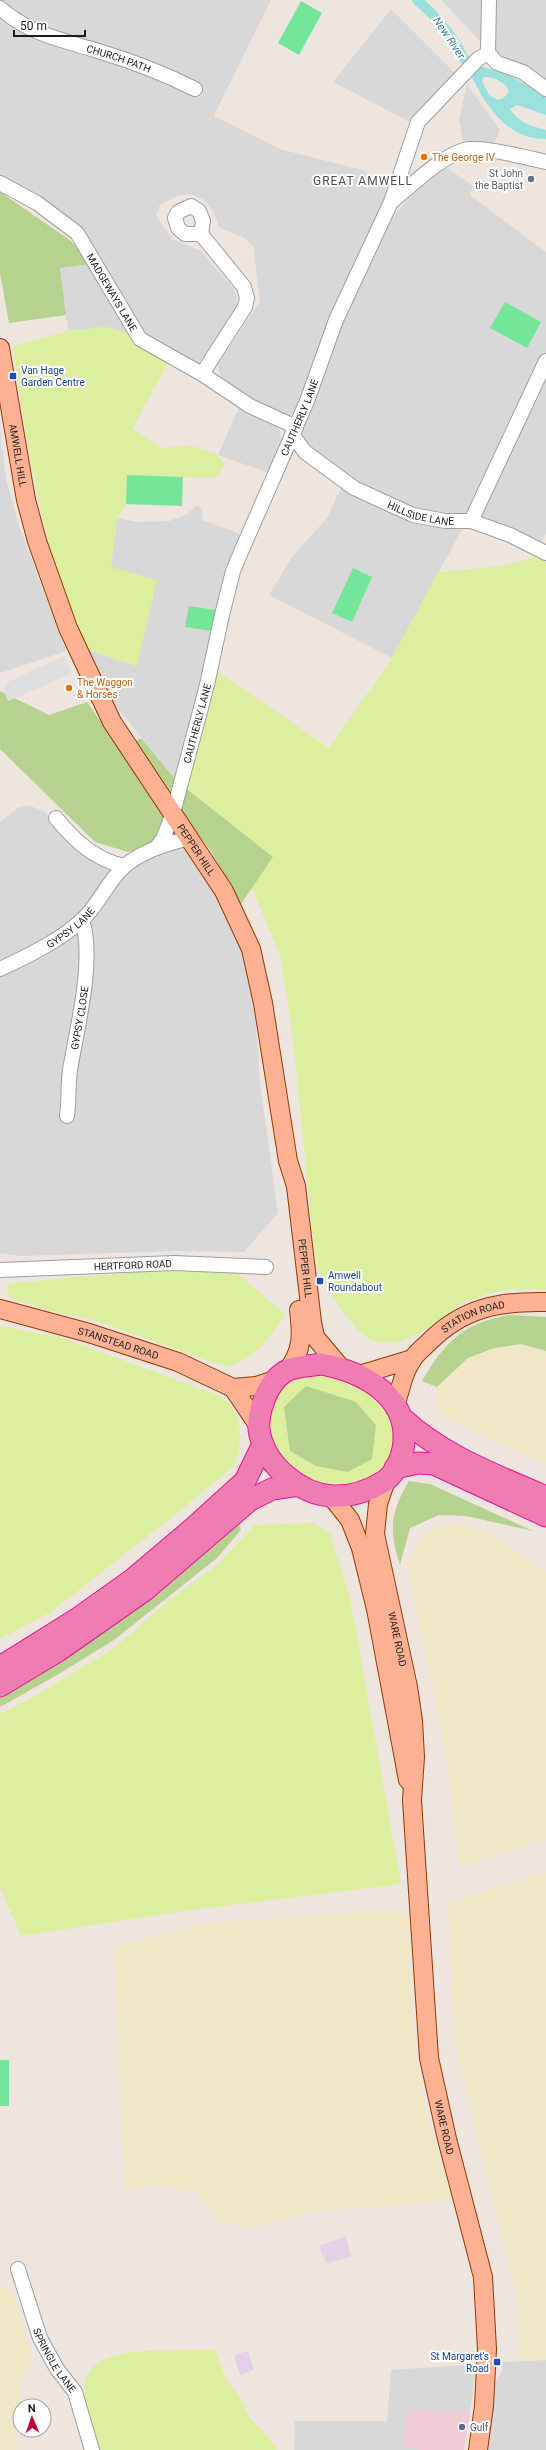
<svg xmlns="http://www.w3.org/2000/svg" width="546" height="2450" font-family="Roboto,sans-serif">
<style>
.residential{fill:#d9d8d8}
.commercial{fill:#f1cbd5}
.industrial{fill:#e6d0e8}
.farmland{fill:#f0e7c7}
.grass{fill:#dcef9e}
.forest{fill:#b5d28f}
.pitch{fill:#74e69a}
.parking{fill:#dfdfdf}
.water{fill:#9ae1dd;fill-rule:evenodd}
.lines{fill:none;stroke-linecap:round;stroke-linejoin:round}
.canal{stroke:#9ae1dd;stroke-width:10}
.minor-casing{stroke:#9f9f9f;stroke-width:16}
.major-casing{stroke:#923900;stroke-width:20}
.highway-casing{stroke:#e61296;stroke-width:23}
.minor{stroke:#fff;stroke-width:14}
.major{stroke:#ffb293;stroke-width:18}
.highway{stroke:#ef7db2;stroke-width:21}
.food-dot{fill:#e8710a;stroke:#fff;stroke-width:1.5}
.worship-dot{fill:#6b7280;stroke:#fff;stroke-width:1.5}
.transit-dot{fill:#1a4fb4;stroke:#fff;stroke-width:1.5}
.service-dot{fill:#5c6f8a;stroke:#fff;stroke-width:1.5}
.labels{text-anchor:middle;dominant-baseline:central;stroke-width:4;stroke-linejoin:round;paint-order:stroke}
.street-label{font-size:10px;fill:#1b1b1b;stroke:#fff}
.food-label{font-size:10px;fill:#c56008;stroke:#fff;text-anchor:start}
.worship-label{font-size:10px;fill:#5b616d;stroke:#fff;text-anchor:end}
.transit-label{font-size:10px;fill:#164399;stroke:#fff;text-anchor:start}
.service-label{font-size:10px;fill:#4e5e75;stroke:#fff;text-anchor:start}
.water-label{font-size:11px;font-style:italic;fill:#367e93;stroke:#fff}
.quarter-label{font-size:12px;letter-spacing:1px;fill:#4e4e4e;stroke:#fff}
</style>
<rect width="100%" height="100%" fill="#eee5df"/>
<!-- residential -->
<path class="residential" d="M0,0H271L214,116L280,149L362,170L382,182L387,190L386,205L300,408L289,417L255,406L221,383L218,364L260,301L253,246L244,238L219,227L214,213L204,200L191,194L177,196L160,205L156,215L172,239L200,250L234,289L237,297L236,310L198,364L143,335L76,229L0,178Z
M441,0H546V83L505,62L482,43Z
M391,9L456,74L437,92L412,123L333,82Z
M467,84L500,130L493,147L463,141L459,120Z
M447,168L473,186L470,195L546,252V533L542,541L490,520L440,514L401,506L346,476L316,455L301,434L342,318L386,227L399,209L436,172Z
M91,264L129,334L106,327L68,331L60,268Z
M240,405L277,426L280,430L281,445L269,473L218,455Z
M0,430L6,478L18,523L66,651L0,673Z
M342,486L397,516L419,521L464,526L392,658L269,595L292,557L327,518Z
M195,506H201L203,520L240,534L176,780L106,694L85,649L137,666L111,568L117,518L137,522L169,521L188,514Z
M27,805L44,811L80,852L111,871L98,893L76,919L39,943L0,964V822L19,807Z
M183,845L214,889L242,946L256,1021L260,1083L278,1213L244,1252L175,1251L21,1256L0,1253V974L41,955L123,877L158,851Z
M546,2360V2450H482L493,2385L502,2372L503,2362Z
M477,2364L470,2413L409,2409L417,2450H294L295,2421H387L391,2370Z"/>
<!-- commercial -->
<path class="commercial" d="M409,2409L470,2413L464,2450H417V2448L402,2445Z"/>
<!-- industrial -->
<path class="industrial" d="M346,2236L351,2257L326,2263L319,2246Z
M248,2351L254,2370L240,2375L234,2355Z"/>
<!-- farmland -->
<path class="farmland" d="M521,1344L546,1351V1465L437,1414V1387L468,1358L494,1348Z
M463,1523L494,1536L546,1570V1840L460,1867L445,1747L408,1565L419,1539L438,1526Z
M546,1872V2360L517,2361L520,2308L455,2044L448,1902Z
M407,1909L415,2054L431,2130L452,2200L368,2208L318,2210L249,2229L218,2221L197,2192L155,2185L125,2190L114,1947L203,1923Z
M9,2287L14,2294L32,2353L17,2404V2450H0V2288Z"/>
<!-- grass -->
<path class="grass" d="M106,327L129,334L169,361L132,429L163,448L189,445L218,455L224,464L217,478L127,475L126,504L117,518L111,567L157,580L137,666L85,649C69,607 54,564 43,519C29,462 21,404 13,346L68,331Z
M540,554L546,557V1290L509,1289L487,1294L464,1302L418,1334L402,1341L381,1343L370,1340L356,1328L335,1301L319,1272L314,1248L293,1039L281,958L252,888L273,857L183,786L216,670L329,748L392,658L438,572C472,568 509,569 540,554Z
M159,1270L237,1273L285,1314C272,1336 253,1361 226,1367L94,1320L54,1312L11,1298L7,1293L8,1284L12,1283Z
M0,1326L62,1338L218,1395L231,1405L238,1419L240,1434L239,1452L234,1466L176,1514L51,1612L0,1639Z
M340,1374L390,1407L396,1449L378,1479L326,1490L307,1483L274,1456L266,1412C293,1370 291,1375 340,1374Z
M313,1523L330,1534L350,1598L401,1884L184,1911L21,1936L0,1887V1714L35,1696L114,1648L166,1603L218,1564L255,1525Z
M186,2350H215L227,2381L240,2397L249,2417L277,2447L276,2450H101L99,2448C93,2433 81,2398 85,2382C92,2346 159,2351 186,2350Z"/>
<!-- forest -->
<path class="forest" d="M0,192L71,241L91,264L60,268L66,315L9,323L0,273Z
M0,691L49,715L87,702L168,819L165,830L146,848L128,852L95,842L0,749Z
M141,738L176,780L172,795L167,793L133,742Z
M183,786L273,857L241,904L211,851L180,810Z
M509,1315L546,1317V1351L521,1344L494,1348L468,1358L437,1387L422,1381C445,1342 463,1323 509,1315Z
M306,1386L356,1402L376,1425L372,1459L348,1472L316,1466L290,1451L284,1407Z
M409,1481L430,1484L533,1531L466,1516L439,1515L410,1528L400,1565C389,1530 390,1513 409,1481Z
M239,1524L241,1530L217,1558L114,1640L57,1675L0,1707V1692Z"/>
<!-- pitch -->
<path class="pitch" d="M301,1L322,13L299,55L278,43Z
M505,302L541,322L527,348L490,328Z
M127,475L183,477L182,506L126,504Z
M353,568L372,577L352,622L332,613Z
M189,606L216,610L212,631L185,627Z
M0,2060H9V2106H0Z"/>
<!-- parking -->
<path class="parking" d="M64,656L71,674L8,701L4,691L8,682Z"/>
<!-- water -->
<path class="water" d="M466,62L507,74L546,96V115L517,105L510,109C519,123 531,126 546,130V139C504,141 478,95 466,62ZM484,77C499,77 522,92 498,100L489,95L482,81Z"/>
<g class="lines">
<!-- canal -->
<path class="canal" d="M417,0C431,12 443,24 453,40C461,51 464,63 475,71"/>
<!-- minor casing -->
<g class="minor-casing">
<g id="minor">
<path id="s1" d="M0,8C31,35 60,39 98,51C132,61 163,73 195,89"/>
<path d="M488,53L497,63L523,72L546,89"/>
<path d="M488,53L489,0"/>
<path id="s2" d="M0,183L37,203L77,233L140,339L202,374L250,406L296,427"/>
<path d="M391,202C413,185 437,159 464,150C480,145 528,158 546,162"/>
<path d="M201,234L203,221L199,211L191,206L178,212L175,218L178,228L185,234H201L244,287L247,298L245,307L202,374"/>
<path id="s3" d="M292,434L305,452L354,488L413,515L445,521H471L510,535L546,553"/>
<path d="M471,521L546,361"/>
<path d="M56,818C75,841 94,859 124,866"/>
<path id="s4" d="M156,848L163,839L173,813L207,685L222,615L233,571L244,545L307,401L336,320L391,202L418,122L478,59L488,53"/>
<path id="s5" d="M0,969C28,956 65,938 86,916C98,903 106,887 117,874C134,853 165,844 190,838"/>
<path id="s6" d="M67,1116C69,1101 68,1085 70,1070C77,1028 95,959 82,920"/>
<path id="s7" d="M0,1270L174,1263L266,1267"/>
<path id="s8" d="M18,2269L40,2338L57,2369L75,2392L92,2450"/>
</g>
</g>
<!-- major casing -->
<g class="major-casing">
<g id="major">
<path id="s9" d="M0,348L26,500L37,541L68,628L112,722L224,891L251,949L263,1003L288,1161L296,1186L312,1322L315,1337L341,1368"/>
<path id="s10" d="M0,1309L89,1333L178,1362L233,1388L258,1425"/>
<path d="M287,1371C303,1351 302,1334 299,1310"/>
<path d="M359,1375L412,1359"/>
<path d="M233,1388L256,1386L275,1380"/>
<path id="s11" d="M395,1405C401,1390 402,1374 412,1360C416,1353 423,1348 429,1342C463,1308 499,1301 546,1302"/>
<path id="s12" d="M386,1480L378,1504L375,1534L408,1687L413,1721L415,1757L412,1800L429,2058L447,2139L483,2277L487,2349L484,2406L478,2450"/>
<path d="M331,1496L350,1520L361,1548L376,1609L408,1780"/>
</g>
</g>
<!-- highway casing -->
<g class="highway-casing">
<path id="highway" d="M321,1364C364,1372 412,1397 403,1449C401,1460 394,1476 383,1482C368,1491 351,1497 332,1496C300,1494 267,1466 260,1435C257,1424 260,1411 264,1400C268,1388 277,1375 288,1370C298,1366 310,1366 321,1364Z
M402,1418C443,1456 496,1475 546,1497
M395,1468L418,1463L434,1464L546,1516
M0,1667L77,1619L133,1579L191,1530L245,1481L263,1444
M0,1686L58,1651L145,1590L250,1500L272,1489L299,1485"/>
</g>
<!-- minor -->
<use href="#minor" class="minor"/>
<!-- major -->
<use href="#major" class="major"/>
<!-- highway -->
<use href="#highway" class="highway"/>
</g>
<!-- markers -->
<g class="food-dot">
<circle cx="424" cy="157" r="4"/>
<circle cx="69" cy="688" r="4"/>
</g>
<circle class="worship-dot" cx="531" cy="179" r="4"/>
<g class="transit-dot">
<rect x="9" y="372" width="8" height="8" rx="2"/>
<rect x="316" y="1277" width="8" height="8" rx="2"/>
<rect x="493" y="2358" width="8" height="8" rx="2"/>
</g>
<circle class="service-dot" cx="462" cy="2427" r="4"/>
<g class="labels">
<!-- street labels -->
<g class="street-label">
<text stroke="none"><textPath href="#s1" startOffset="130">CHURCH PATH</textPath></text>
<text stroke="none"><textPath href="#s2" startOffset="161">MADGEWAYS LANE</textPath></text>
<text stroke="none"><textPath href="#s4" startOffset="456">CAUTHERLY LANE</textPath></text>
<text stroke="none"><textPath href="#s9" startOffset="109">AMWELL HILL</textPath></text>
<text stroke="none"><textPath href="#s3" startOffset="155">HILLSIDE LANE</textPath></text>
<text stroke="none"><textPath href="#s4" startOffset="132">CAUTHERLY LANE</textPath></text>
<text stroke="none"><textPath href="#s9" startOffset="546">PEPPER HILL</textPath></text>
<text stroke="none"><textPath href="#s5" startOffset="82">GYPSY LANE</textPath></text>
<text stroke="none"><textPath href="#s6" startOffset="99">GYPSY CLOSE</textPath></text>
<text stroke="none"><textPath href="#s7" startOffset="133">HERTFORD ROAD</textPath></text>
<text stroke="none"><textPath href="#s9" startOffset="984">PEPPER HILL</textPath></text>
<text stroke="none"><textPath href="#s11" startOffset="125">STATION ROAD</textPath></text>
<text stroke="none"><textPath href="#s10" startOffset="123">STANSTEAD ROAD</textPath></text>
<text stroke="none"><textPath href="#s12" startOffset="163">WARE ROAD</textPath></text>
<text stroke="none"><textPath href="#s12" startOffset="655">WARE ROAD</textPath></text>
<text stroke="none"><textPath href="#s8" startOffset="99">SPRINGLE LANE</textPath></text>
</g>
<!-- food labels -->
<g class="food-label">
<text x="432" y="157">The George IV</text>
<text x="77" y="682">The Waggon<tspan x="77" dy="12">&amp; Horses</tspan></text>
</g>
<!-- worship labels -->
<g class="worship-label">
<text x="523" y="173">St John<tspan x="523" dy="12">the Baptist</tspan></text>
</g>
<!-- transit labels -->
<g class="transit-label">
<text x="21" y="370">Van Hage<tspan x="21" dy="12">Garden Centre</tspan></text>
<text x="328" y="1275">Amwell<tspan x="328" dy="12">Roundabout</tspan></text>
<text x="489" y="2356" text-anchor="end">St Margaret's<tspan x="489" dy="12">Road</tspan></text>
</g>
<!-- service labels -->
<g class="service-label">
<text x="470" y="2427">Gulf</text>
</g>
<!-- water labels -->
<g class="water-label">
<text transform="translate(449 38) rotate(56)">New River</text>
</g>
<!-- quarter labels -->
<g class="quarter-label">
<text x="363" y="181">GREAT AMWELL</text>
</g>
</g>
<!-- north arrow -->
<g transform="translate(32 2418) rotate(358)"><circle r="19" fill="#ffffff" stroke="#a4a4a4"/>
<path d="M0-3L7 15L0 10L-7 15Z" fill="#c60037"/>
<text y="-6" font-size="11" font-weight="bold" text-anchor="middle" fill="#1b1b1b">N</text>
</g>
<!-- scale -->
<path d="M14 30v6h71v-6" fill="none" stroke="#1b1b1b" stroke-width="2"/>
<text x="20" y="30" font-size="12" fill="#1b1b1b" stroke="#ffffff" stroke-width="3" paint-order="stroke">50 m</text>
</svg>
